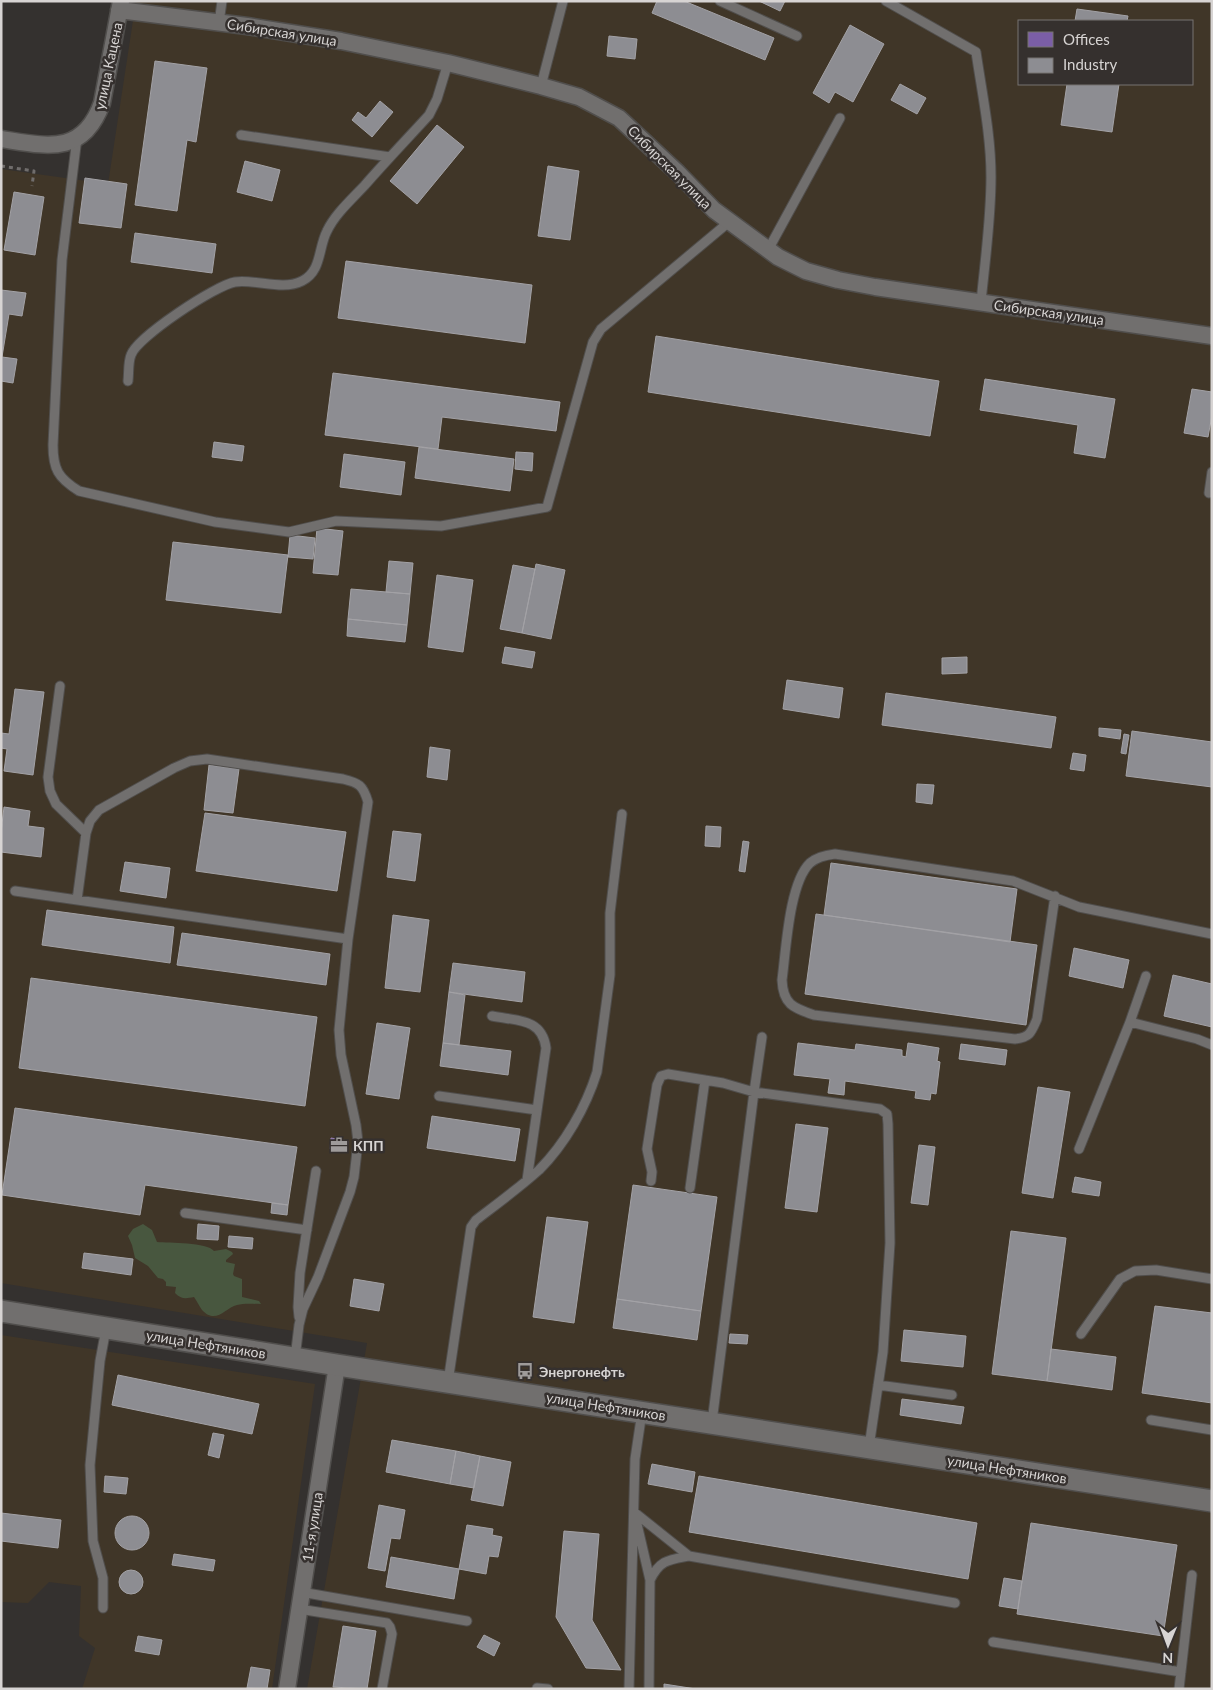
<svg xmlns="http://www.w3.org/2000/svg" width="1213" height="1690" font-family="Lato,sans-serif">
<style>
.industrial{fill:#403628;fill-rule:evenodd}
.green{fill:#48573f}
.offices{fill:#7b5ea7;stroke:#9781b4}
.industry{fill:#8d8d92;stroke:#a3a2a6}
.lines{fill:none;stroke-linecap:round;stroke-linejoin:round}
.service-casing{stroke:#504e4c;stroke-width:11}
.minor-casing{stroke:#504e4c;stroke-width:19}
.tertiary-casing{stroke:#504e4c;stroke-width:24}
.path{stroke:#706d6c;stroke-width:3;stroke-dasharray:4 4;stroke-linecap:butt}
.service{stroke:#716f6e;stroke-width:9}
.minor{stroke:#716f6e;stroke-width:16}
.tertiary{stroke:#716f6e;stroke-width:21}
.labels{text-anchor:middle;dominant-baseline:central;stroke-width:5;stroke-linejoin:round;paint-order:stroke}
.street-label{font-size:14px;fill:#d7d4d3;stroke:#35302e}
.poi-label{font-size:14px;font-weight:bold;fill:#d7d4d3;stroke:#35302e;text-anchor:start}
</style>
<rect width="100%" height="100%" fill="#34312f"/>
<!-- industrial -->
<path class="industrial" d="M136,1H1212V1689H307L367,1343L1,1283V169L108,184ZM1019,21H1192V84H1019Z
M1,1335L315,1384L272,1689H82L95,1648L79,1636L81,1586L49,1582L28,1603L1,1602Z"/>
<!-- green -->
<path class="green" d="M143,1224L152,1230L157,1242C169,1243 207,1242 214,1251L226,1249L232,1252L233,1254L226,1260V1262L235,1264L233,1274L234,1276L242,1279V1297L259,1301L261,1304C254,1304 244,1303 237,1305C225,1308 216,1325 202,1310C199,1306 197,1301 194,1297C185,1299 181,1299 175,1293L176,1287L166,1286V1282L163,1279L158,1278L148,1266L135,1258L132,1245L128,1236L133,1229Z"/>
<!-- offices -->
<path class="offices" d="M331,1138L348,1141L347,1151L330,1149Z"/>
<!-- industry -->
<path class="industry" d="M657,1H684L774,38L765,60L652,13Z
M759,1H785L780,11Z
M1077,9L1128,16L1127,21H1075Z
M850,25L884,44L853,102L835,92L829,103L813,93Z
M609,36L637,39L635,59L607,56Z
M155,61L207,68L196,142L187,140L177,211L135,205Z
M900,84L926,98L917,114L891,100Z
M1067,84H1119L1112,132L1061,125Z
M380,101L393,112L372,137L352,120L358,112L366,118Z
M437,125L464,147L417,204L390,181Z
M245,161L280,170L272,201L237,192Z
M548,166L579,171L570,240L538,236Z
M85,178L127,184L121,228L79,223Z
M14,192L44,197L35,255L4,250Z
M135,233L216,244L212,273L131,262Z
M346,261L532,285L525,343L338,318Z
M1,290L26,293L22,316L9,314L2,357L17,359L13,383L1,381Z
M656,336L939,381L930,436L648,392Z
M333,373L560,402L556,431L442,417L438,449L325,435Z
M985,379L1115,399L1105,458L1074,453L1078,425L980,410Z
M1192,389L1212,392V415L1208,437L1184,433Z
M214,442L244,446L242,461L212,457Z
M419,447L514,459L510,491L415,478Z
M516,452L533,453L532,471L515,469Z
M344,454L405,462L401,495L340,487Z
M317,528L343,531L338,575L313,573Z
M290,535L315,538L313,559L288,557Z
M173,542L288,555L281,613L166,600Z
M389,561L413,563L410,594L386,592Z
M536,564L565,570L551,639L522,633Z
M513,565L535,569L522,633L500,629Z
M437,575L473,580L463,652L428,647Z
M351,589L410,594L407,625L348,619Z
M348,619L407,625L405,642L347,636Z
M505,647L535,652L532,668L502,663Z
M967,657V673L942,674V658Z
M787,680L843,688L839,718L783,709Z
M15,689L44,692L33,775L4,771L7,749L1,748V733L9,734Z
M886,693L1056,717L1051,748L882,725Z
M1099,728L1121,730L1120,739L1099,736Z
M1132,731L1212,742V787L1126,776Z
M1124,734L1129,735L1126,754L1121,753Z
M430,747L450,750L447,780L427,777Z
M1073,753L1086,755L1084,771L1070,769Z
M209,765L239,769L233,813L204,810Z
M917,784L934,785L932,804L916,802Z
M4,807L30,811L28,826L44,828L41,857L1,852V833Z
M205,813L346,832L337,891L196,871Z
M706,826L721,827L720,847L705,846Z
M393,831L421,834L415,881L387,877Z
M743,841L749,842L745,872L739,871Z
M125,862L170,868L166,898L120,891Z
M831,863L1017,889L1010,942L824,915Z
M47,910L174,927L170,963L42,945Z
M816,914L1037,945L1026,1025L805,994Z
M393,915L429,920L420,992L385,988Z
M182,933L330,954L326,985L177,965Z
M1074,948L1129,960L1123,988L1069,976Z
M453,963L525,972L522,1002L449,992Z
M1173,975L1212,984V1027L1164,1016Z
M31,978L317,1017L305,1106L19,1068Z
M449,992L465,995L459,1045L443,1043Z
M377,1023L410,1028L399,1099L366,1094Z
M443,1043L511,1051L508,1075L440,1066Z
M798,1043L855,1050L856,1044L902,1050V1056L906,1057L908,1043L939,1048L937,1061L940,1062L936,1094L931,1093L930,1100L915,1098L916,1091L845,1081L844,1095L828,1093L830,1079L794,1075Z
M961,1044L1007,1050L1005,1065L959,1059Z
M1038,1087L1070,1092L1053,1198L1022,1193Z
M15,1108L297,1147L288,1205L145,1185L140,1215L2,1195Z
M432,1116L520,1129L515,1161L427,1148Z
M796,1124L828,1128L817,1212L785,1208Z
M919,1145L935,1147L928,1205L911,1203Z
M1075,1177L1101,1182L1099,1196L1072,1192Z
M633,1185L717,1197L701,1311L617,1299Z
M272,1203L288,1205L287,1215L271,1213Z
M547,1217L588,1222L574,1323L533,1317Z
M198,1224L219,1226L218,1240L197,1239Z
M1011,1231L1066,1238L1047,1381L992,1374Z
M229,1236L253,1238L252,1249L228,1247Z
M84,1253L133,1259L131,1275L82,1268Z
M354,1279L384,1284L379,1311L350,1306Z
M617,1299L701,1311L697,1340L613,1328Z
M1155,1306L1212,1313V1403L1142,1393Z
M904,1330L966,1336L963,1367L901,1361Z
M730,1334L748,1335L747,1344L729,1343Z
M1051,1349L1116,1357L1112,1390L1047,1381Z
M118,1375L259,1404L252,1434L112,1405Z
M902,1399L964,1407L961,1424L900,1415Z
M213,1433L224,1435L219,1458L208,1455Z
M392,1440L456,1451L450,1484L386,1472Z
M456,1451L480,1456L474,1488L450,1484Z
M480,1456L511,1462L503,1506L471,1500Z
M652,1464L695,1472L692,1492L648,1484Z
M105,1476L128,1478L126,1494L104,1492Z
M699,1476L977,1523L968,1579L689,1532Z
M379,1505L405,1510L400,1539L391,1538L385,1571L368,1568Z
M1,1513L61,1520L58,1548L1,1541Z
M115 1533a17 17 0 1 1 34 0a17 17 0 1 1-34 0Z
M1031,1523L1177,1545L1163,1636L1017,1614Z
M467,1525L493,1529L492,1535L502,1537L498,1557L489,1556L486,1574L459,1569Z
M564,1531L599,1534L592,1620L621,1670L586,1668L556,1617Z
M174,1554L215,1560L213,1571L172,1565Z
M391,1557L459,1569L454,1599L386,1587Z
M119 1582a12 12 0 1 1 24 0a12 12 0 1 1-24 0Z
M1004,1578L1022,1581L1018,1609L999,1606Z
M343,1626L376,1631L367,1689L333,1687Z
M484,1635L500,1643L494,1656L477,1647Z
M138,1636L162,1640L159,1655L135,1651Z
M251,1667L270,1670L267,1689L247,1688Z
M664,1684L696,1689H664Z"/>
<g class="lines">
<!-- service casing -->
<g class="service-casing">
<path id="service" d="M720,1L797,36
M886,1L976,52C982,93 991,135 991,177C991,219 985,261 981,302
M219,23L222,1
M541,86L563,1
M241,135L390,157
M77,138L62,260L53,445C53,469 58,478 79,491L215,522L289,532L336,521L441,526L547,507L593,342L601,329L729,222
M768,250L840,118
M128,381C129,373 128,362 131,355C137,337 216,285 235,282C257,279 282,291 302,281C322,271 318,248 327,231C335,214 352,199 365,185C386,161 408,138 429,115L437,99L448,63
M1209,493L1212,472
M60,686L48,777L50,791L56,804L86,833
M15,891L348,939
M1055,896L1037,1019C1031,1033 1030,1037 1015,1039L814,1015C793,1008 783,1004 782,980C786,951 789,883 810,863C817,857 826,855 835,854L1013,881L1079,907L1212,934
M77,900L86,833L90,821L99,810L174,768L190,761L207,759L343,779C359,783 363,785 368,802L348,939L339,1030L341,1055L356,1125L358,1142L354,1177L350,1192L318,1277L303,1309L299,1325L295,1358
M492,1016C517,1021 542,1018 546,1048L527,1180
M1130,1022L1146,976
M439,1096L537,1110
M1079,1149L1130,1022L1197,1039L1212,1045
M651,1181L652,1172L647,1149L657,1085L661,1076L668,1074L723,1083L754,1092L762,1037
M690,1188L705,1080
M185,1213L307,1230
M299,1317L298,1307L300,1273L316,1171
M1081,1334L1120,1279L1135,1271L1156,1270L1212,1279
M448,1382L471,1227L476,1220C497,1204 519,1188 539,1170C565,1144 586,1107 597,1072L610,975V913L622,814
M878,1385L952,1395
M1151,1420L1212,1430
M712,1422L754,1092L880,1109L887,1114L888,1124L890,1243L883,1352L869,1447
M634,1512L689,1556
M637,1524L650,1580
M301,1592L467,1621
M103,1608V1578L93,1541L90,1465L100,1361L106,1329
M299,1609L387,1623L390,1627L392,1634L382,1689
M993,1642L1181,1672
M537,1688L548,1689
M629,1689L635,1459L642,1412
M649,1689L650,1580C660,1560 668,1560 689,1556L955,1603
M1179,1689L1192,1575"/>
</g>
<!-- minor casing -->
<g class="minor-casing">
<path id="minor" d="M119,10L247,26L341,41L448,63L541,86L579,97L619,118L678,173L714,210L778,257L806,271L838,280L875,287L1212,336
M1,139C47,146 83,156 102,103L121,1
M287,1689L337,1365"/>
</g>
<!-- tertiary casing -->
<g class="tertiary-casing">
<path id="tertiary" d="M1,1311L337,1365L1212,1501"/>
</g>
<!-- path -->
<path class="path" d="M1,166L34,171L32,186"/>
<!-- service -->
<use href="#service" class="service"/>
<!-- minor -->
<use href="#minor" class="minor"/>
<!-- tertiary -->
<use href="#tertiary" class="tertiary"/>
</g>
<!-- icons -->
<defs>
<g id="office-bare" transform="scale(1.35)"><path d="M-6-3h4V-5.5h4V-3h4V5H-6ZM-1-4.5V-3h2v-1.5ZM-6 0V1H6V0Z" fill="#9e9b9a" stroke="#35302e" stroke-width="2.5" paint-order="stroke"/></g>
<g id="bus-bare" transform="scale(1.35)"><path d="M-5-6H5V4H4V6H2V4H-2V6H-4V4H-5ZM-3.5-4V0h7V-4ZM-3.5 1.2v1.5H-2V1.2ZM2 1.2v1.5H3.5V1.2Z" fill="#9e9b9a" stroke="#35302e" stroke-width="2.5" paint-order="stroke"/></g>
</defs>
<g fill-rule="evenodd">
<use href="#office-bare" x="339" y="1145"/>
<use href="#bus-bare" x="525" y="1371"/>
</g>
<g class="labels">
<!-- street labels -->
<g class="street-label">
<text transform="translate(282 32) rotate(9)">Сибирская улица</text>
<text transform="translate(108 66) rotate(-78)">улица Кацена</text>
<text transform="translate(670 167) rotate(45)">Сибирская улица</text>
<text transform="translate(1049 312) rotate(8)">Сибирская улица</text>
<text transform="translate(206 1344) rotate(9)">улица Нефтяников</text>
<text transform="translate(606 1406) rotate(9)">улица Нефтяников</text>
<text transform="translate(1007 1469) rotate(9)">улица Нефтяников</text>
<text transform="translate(312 1527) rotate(-81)">11-я улица</text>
</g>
<!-- poi labels -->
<g class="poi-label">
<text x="353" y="1145">КПП</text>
<text x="539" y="1371">Энергонефть</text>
</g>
</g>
<!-- border -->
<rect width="1213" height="1690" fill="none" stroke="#d7d4d3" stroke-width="5"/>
<!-- legend -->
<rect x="1018" y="20" width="175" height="65" fill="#35302e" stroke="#767270"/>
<rect x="1028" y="32" width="25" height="15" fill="#7b5ea7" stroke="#767270"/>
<text x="1063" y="45" font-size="15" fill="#d7d4d3">Offices</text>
<rect x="1028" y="58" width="25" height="15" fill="#8d8d92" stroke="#767270"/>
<text x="1063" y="70" font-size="15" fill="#d7d4d3">Industry</text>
<!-- north arrow -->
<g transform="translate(1168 1645) rotate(181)" stroke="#35302e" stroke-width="4" paint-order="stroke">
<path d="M0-4L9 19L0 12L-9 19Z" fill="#d7d4d3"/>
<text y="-8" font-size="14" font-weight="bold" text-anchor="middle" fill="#d7d4d3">N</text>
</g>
</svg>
